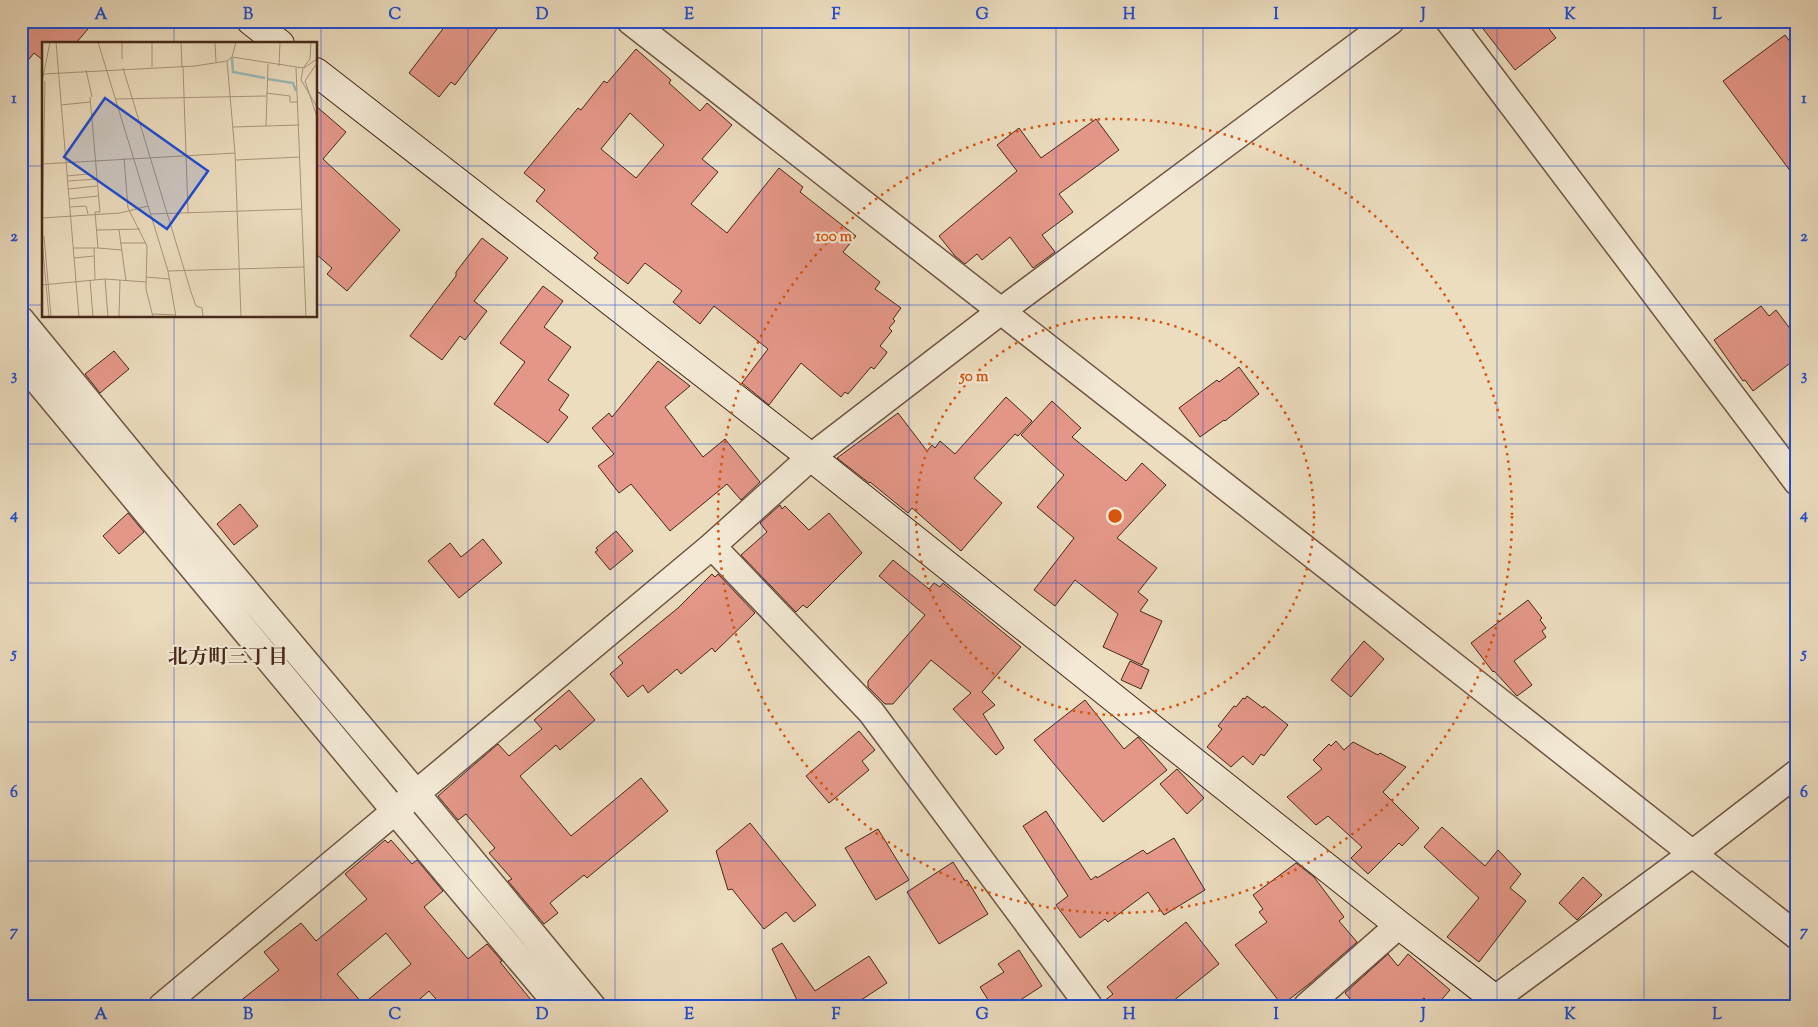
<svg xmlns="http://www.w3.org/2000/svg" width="1818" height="1027" font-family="'Sorts Mill Goudy','Noto Serif JP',serif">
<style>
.building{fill:#e49788;stroke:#46281a;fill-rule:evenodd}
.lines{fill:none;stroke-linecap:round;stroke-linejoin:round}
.street-casing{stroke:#705543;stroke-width:29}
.secondary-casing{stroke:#46281a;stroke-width:30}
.street{stroke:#f3e9d5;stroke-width:26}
.secondary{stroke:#f3e9d5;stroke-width:28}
.grid{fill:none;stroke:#1d4ed8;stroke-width:1;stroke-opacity:0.55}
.ring{fill:none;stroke:#d8540d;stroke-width:2.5;stroke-dasharray:2.5 5}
.labels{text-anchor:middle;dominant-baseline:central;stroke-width:4.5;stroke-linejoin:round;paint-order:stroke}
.neighbourhood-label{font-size:20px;font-weight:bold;fill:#46281a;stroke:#f3e9d5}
.inset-river{fill:none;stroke:#9abbb7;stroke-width:2.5}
.inset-road{fill:none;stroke:#aa957d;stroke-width:1}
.view{fill:#1d4ed8;fill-opacity:0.15;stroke:#1d4ed8;stroke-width:2.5}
.inset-edge{fill:none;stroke:#46281a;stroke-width:2.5}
.centre{fill:#d8540d;stroke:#f3e9d5;stroke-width:2.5}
.ring-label{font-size:15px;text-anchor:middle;font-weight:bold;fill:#d8540d;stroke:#f3e9d5;stroke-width:4.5;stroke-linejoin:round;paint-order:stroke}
.neatline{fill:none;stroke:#1d4ed8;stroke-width:2}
.grid-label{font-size:16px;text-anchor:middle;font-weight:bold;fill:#1d4ed8}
</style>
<rect width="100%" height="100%" fill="#ecddbf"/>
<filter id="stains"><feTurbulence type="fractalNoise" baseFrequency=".004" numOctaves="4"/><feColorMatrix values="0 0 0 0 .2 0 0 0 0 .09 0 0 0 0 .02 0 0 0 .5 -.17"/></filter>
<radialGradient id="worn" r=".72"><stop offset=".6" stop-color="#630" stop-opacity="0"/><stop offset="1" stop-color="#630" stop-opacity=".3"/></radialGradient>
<!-- building -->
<path class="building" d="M21,21H95L75,44H44V61L34,53L21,69Z
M449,21H503L455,85L451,82L439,97L409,73Z
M1477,21H1543L1556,38L1515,70Z
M1785,35L1797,51V180L1723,81Z
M636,49L671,80L669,83L700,111L707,103L732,125L702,159L718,172L691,204L727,233L779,168L803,187L800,192L856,236L843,252L880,282L875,289L901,308L893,319L895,321L889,328L892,331L880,346L887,352L886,354L874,369L871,367L848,394L845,392L841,397L801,363L769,405L742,383L768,349L714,306L700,324L673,302L682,291L645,263L628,284L594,258L598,253L536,201L545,190L524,173L578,108L581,110L604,81L607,83ZM630,113L664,145L636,178L601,149Z
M316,106L346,132L323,159L400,230L347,291L327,274L332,268L316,254Z
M1096,119L1119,150L1059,194L1073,212L1042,235L1055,252L1033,268L1010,237L982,260L977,254L965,264L955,256L939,236L1017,171L997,145L1019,128L1041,158Z
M482,238L508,258L474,301L487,311L465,340L460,336L442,360L410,336L456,276V272Z
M543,286L563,301L544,327L571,347L548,380L569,395L559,410L568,417L548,443L494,404L525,362L500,343Z
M1761,306L1769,316L1776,310L1797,338V358L1753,391L1745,380L1743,381L1714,340Z
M114,351L129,369L100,393L85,374Z
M658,361L690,386L665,407L703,457L725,439L760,482L741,500L727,484L670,531L631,484L619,493L598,466L614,454L592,428L609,413L612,417Z
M1239,367L1259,394L1225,421L1224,420L1200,437L1179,408L1217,380L1219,382Z
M1006,397L1032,421L1018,436L1015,434L974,478L1002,503L961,551L912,508L908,513L870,482L869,483L837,458L898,413L927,451L932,445L935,448L940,441L955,454Z
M1052,401L1081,428L1072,437L1126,481L1142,463L1166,485L1117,538L1157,568L1138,592L1148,600L1140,611L1162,621L1142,665L1103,647L1118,614L1075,580L1055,606L1034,590L1074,538L1037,507L1064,475L1021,435Z
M240,504L258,526L234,545L217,524Z
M780,505L782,509L785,506L809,530L829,513L862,553L807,608L803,605L796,612L741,555L767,532L760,523Z
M128,513L144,532L119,554L103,536Z
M616,531L633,551L610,570L595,552L598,550L596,548Z
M483,539L502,563L459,598L428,561L450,543L461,557Z
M893,560L929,589L934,583L940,587L943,583L1021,647L982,692L995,705L983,714L1004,748L996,755L953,709L971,693L931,660L893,704H885L868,687V681L925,615L879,576Z
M712,574L715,577L718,574L755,613L715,652L712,648L681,674L677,669L648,693L643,685L628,697L610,674L623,663L618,657L678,608Z
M1528,600L1542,618L1540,620L1546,628L1542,631L1546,637L1514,661L1532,685L1517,696L1494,671L1493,672L1471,643Z
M1364,641L1384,659L1351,697L1331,680Z
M1130,661L1149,670L1141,689L1121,680Z
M569,690L595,720L560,750L556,745L520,776L571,836L641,778L668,811L587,878L584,875L550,903L558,913L544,924L508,881L512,879L489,853L495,848L466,814L458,820L438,796L498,744L509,756L542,729L534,720Z
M1247,696L1263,708L1264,706L1288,725L1264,756L1261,754L1253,765L1243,756L1231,767L1207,747L1222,729L1218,726L1234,706L1236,707L1243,698L1245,699Z
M1085,700L1124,749L1138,737L1167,770L1103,822L1034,740Z
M859,731L875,750L862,761L869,770L829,803L806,776Z
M1336,741L1344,750L1353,742L1378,755L1380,753L1406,767L1383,792L1419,828L1402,846L1399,843L1368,874L1351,858L1362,847L1328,816L1316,825L1287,797L1322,769L1313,760L1329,744L1331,746Z
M1177,769L1204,798L1187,814L1160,784Z
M1046,811L1091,880L1096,876L1097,878L1143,850L1147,854L1174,838L1205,890L1164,915L1148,892L1108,922L1105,919L1080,938L1056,905L1068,896L1023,826Z
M750,823L816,905L794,922L786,912L764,929L732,889L728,890L716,851Z
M1442,827L1485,866L1498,850L1521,874L1510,888L1526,901L1479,962L1447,937L1479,898L1424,847Z
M878,829L909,880L876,900L845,848Z
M385,840L388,843L391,840L412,864L417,860L443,891L424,907L468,959L487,944L502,961L500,962L536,1006H442L429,991L412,1006H234L279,970L264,952L301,923L316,941L367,899L345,874ZM386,933L411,964L363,1004L337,974Z
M953,862L965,881L967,880L988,914L939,944L907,892Z
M1296,863L1314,877L1344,917L1339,921L1357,942L1309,984L1282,1005L1235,945L1267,922L1259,912L1263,909L1253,895Z
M1583,877L1602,895L1577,920L1559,903Z
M1186,922L1219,964L1167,1006H1104L1103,1002L1113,994L1107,987Z
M782,943L815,991L869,956L887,983L852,1006H792L798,1002L772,949Z
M1019,950L1042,986L1011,1006H992L980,987L1004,972L998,964Z
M1388,954L1398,966L1408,954L1450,990L1436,1006H1432L1424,998L1414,1006H1356L1345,993Z"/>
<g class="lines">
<!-- street casing -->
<g class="street-casing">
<path id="street" d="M630,21L1336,573L1797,936
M1449,21L1797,482
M21,320L149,476L416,793L592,1006
M21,361L395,811L559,1006
M712,546L871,712L1089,1006
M1495,999L1692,854L1797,773
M162,1006L712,546L811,457L1001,311L1391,21
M1307,1006L1399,925"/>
</g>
<!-- secondary casing -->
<g class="secondary-casing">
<path id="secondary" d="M251,21L280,44
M316,72L811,457L1399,925L1504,1006"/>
</g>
<!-- street -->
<use href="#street" class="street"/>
<!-- secondary -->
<use href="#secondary" class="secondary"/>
</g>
<!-- grid -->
<path class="grid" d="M174,21V44M321,21V1006M468,21V1006M615,21V1006M762,21V1006M909,21V1006M1056,21V1006M1203,21V1006M1350,21V1006M1497,21V1006M1644,21V1006M21,166H44M316,166H1797M21,305H44M316,305H1797M174,316V1006M21,444H1797M21,583H1797M21,722H1797M21,861H1797"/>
<!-- distance rings -->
<g class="ring">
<circle cx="1115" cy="516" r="199"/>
<circle cx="1115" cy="516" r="397"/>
</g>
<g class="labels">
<!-- neighbourhood labels -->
<g class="neighbourhood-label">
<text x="228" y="658">北方町三丁目</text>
</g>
</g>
<!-- overview -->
<g transform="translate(42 42)">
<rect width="275" height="275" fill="#ecddbf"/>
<path class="inset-river" d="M190,16L191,30L223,36M226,37L251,41L254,49"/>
<path class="inset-road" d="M14,0L37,275M56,0L126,229L134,275M110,0V25M139,0L140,25M173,0L174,20M269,0L268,17L261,26L259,38L275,65M190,15L261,26M80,17V0M185,19L193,111L199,275M275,21L263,39L275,75M237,24L238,0M141,25L146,171M81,26L149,250L154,264L160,266L161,275M254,26L264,275M262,26L275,17M44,28L50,55M1,32L153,24L185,19L190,15L194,0M0,40L8,0M224,51L248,54V60H256M73,57L224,54M19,63L48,60M224,84L226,22M191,85L257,83M82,116L86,166L105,204L104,247L111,275M194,118L258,115M0,122L193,111M25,134L46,132M26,139L55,137M26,147L55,144M27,157L56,154M28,165L44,164L46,172M108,172L260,167M0,176L78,171L106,164M55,188L98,187M77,188L84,239M2,194L9,275M0,198L3,39M0,198L7,275M79,201H104M31,206H56L53,170H58L48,55M52,206L53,238M56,206L80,208M32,216L52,214M126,229L262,225M104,235L127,237M63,237L66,275M48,238L51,275M0,243L63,237L104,240M111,272L134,273M77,275L78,238"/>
<path class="view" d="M63,56L166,129L125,187L22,115Z"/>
<rect width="275" height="275" class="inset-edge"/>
</g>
<circle cx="1115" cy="516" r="8" class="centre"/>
<g class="ring-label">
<text x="834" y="241">100 m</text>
<text x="974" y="381">50 m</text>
</g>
<!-- margin -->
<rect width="1818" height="1027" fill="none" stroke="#ecddbf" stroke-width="55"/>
<rect x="28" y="28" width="1762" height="972" class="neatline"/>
<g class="grid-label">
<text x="101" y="19">A</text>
<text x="248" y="19">B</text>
<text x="395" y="19">C</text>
<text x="542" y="19">D</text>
<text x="689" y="19">E</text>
<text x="836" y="19">F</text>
<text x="982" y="19">G</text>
<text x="1129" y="19">H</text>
<text x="1276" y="19">I</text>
<text x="1423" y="19">J</text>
<text x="1570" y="19">K</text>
<text x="1717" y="19">L</text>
<text x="14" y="103">1</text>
<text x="1804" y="103">1</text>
<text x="14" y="241">2</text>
<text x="1804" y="241">2</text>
<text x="14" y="380">3</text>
<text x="1804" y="380">3</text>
<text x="14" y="519">4</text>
<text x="1804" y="519">4</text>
<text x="14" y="658">5</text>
<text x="1804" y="658">5</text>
<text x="14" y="797">6</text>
<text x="1804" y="797">6</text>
<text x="14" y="936">7</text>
<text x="1804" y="936">7</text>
<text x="101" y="1019">A</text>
<text x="248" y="1019">B</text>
<text x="395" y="1019">C</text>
<text x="542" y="1019">D</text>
<text x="689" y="1019">E</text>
<text x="836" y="1019">F</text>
<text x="982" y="1019">G</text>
<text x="1129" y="1019">H</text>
<text x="1276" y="1019">I</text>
<text x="1423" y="1019">J</text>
<text x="1570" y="1019">K</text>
<text x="1717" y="1019">L</text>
</g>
<rect width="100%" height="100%" filter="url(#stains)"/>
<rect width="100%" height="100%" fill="url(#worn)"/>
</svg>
